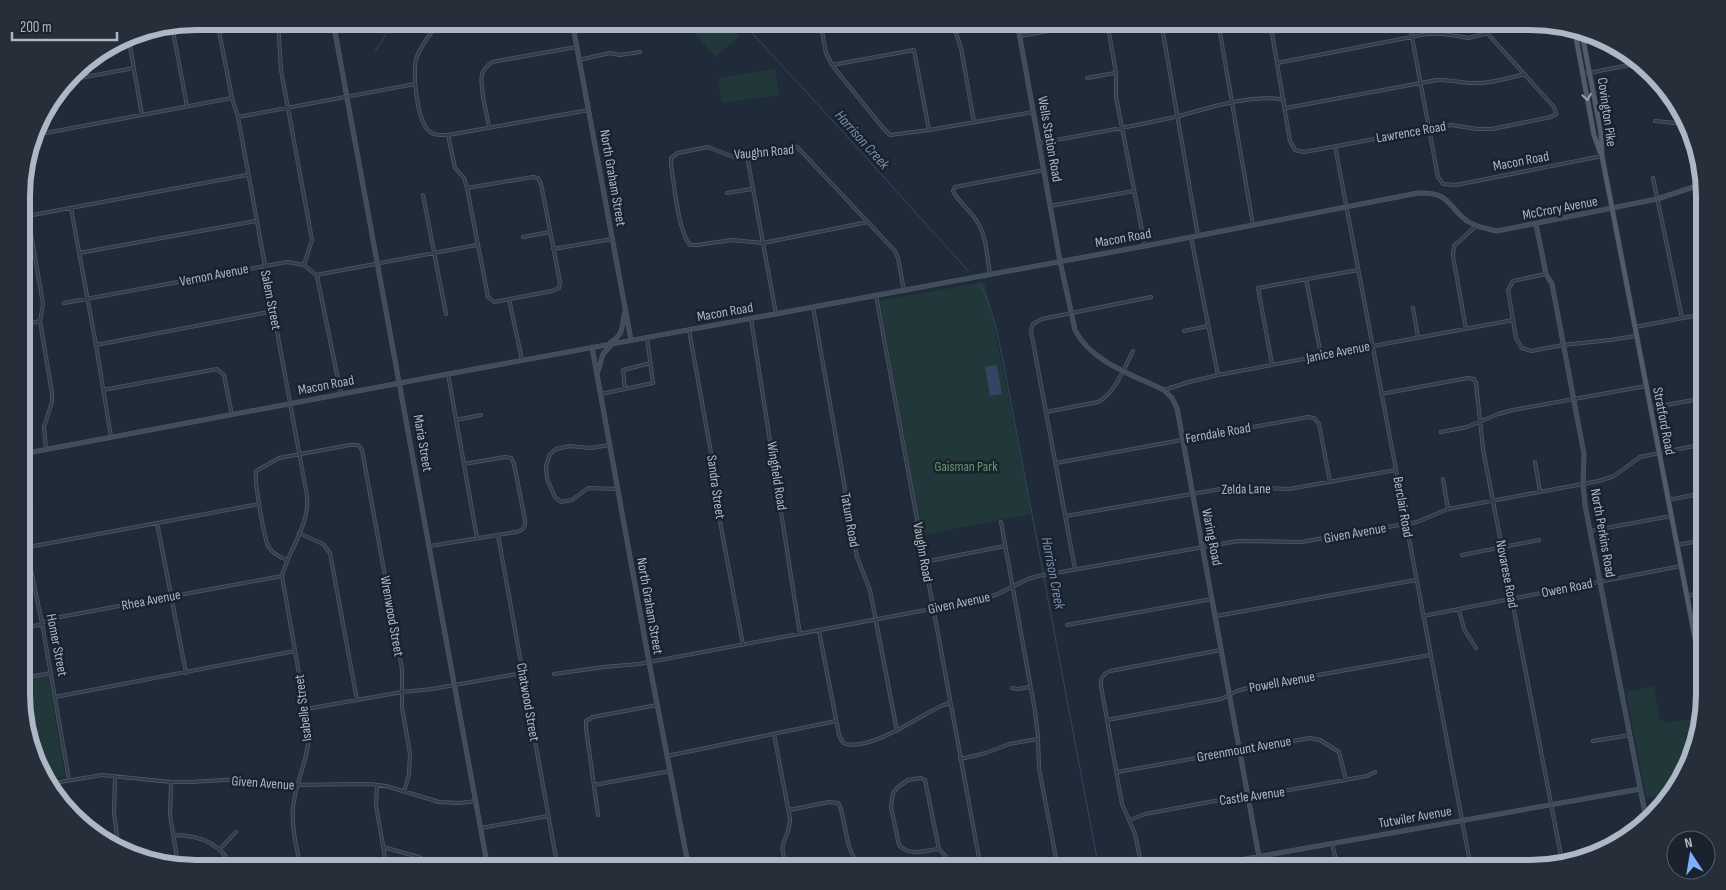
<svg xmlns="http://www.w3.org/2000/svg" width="1726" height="890" font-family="'Sofia Sans Condensed',sans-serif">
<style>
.green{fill:#213739}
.water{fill:#324661}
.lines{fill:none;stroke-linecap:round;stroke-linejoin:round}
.stream{stroke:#324661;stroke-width:1}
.street-casing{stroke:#505a66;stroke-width:4}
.secondary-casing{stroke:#505a66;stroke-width:5}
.primary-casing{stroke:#3c4552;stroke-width:5.5}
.street{stroke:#333c49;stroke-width:2.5}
.secondary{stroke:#414c5c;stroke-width:4}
.primary{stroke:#515b69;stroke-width:4.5}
.oneway{stroke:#96a0ae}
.labels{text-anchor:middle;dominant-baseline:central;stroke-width:5;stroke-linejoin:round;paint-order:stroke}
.street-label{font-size:14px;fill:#adb7c5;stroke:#19222d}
.park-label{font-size:14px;fill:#64976e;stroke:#19222d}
.water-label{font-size:15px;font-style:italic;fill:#748eaf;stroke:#19222d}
.rim{fill:none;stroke:#adb7c5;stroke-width:6}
</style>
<rect width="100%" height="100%" fill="#1f2b38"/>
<!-- green -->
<path class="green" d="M684,21H727L740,36L715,57Z
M775,69L779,95L722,103L718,78Z
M985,282L1032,514L922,535L880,302L881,300Z
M48,676L65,776L46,779L23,717V680Z
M1654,686L1660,719L1667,723L1699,718L1687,772L1667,794L1646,798L1626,692Z"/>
<!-- water -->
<path class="water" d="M997,365L1002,394L990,396L985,367Z"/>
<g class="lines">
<!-- stream -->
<path class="stream" d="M741,21L844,133L969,272
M375,51L395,21
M979,283C994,308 998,338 1004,366L1099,869"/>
<!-- street casing -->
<g class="street-casing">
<path id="street" d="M217,21L232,98L238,117L307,496C310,525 289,549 282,576L309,731C309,759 296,780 293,807C291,827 297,849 301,869
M278,21L281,70L312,240L304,265
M439,21C432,32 423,43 418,54C411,68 417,117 427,129C433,136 440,135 448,135L589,110
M820,21L826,53L832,65L883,128L890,135L929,130L1033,112
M952,21L961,48L974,122
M1107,21L1116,73V97L1145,246
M1161,21L1198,236
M1218,21L1253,225
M1270,21L1290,141L1295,150L1304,152L1451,125L1477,129H1492L1551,117L1556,114L1554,107L1487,33L1484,21
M1409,21L1438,177L1443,184L1456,185L1602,156
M172,26L187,106
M128,35L142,115
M1020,36L1077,26L1127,25L1147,21
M579,60L610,53L620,55L640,52
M1277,63L1427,34H1443L1469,38L1487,33
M832,65L914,50L929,130
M1583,74L1635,64
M1087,78L1115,73
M69,80L134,68
M1286,108L1437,80C1449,79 1461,83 1473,83C1490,84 1508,78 1525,74
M238,117L415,84
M1655,121L1685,124
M489,127C487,113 479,88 482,74C484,68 488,65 492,62L576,47
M35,135L232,98
M448,135L455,168L464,178L467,188L488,297L494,302L552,291L559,288L560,282L541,184L538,178L533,177L467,188
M1039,143C1084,135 1130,127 1175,117C1205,109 1254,93 1284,100
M1335,146L1471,868
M747,156L776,314
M1700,166L1703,181
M1653,178L1682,318
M727,193L752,189
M423,195L446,314
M1050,206L1134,191
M71,208L96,345L111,437
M28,216L43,304L40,321L52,393V402L44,427L46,450
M22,217L247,175
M868,222L763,243L732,240L697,245H690C678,231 674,183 671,164V158L678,153L708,147L736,158L797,147L801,151L895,251L898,258L904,291
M523,237L550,232
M1191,237L1218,375
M553,249L612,239
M79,253L256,221
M1546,274L1513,281L1508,290L1516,338L1522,348L1531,351L1563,345L1610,340L1636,336
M990,275C987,258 987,238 978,223C972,212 960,204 953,191L955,187L1044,170
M317,276L341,394
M1306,279L1321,355
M876,295L981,869
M509,299L522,360
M64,303L287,262L304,265L316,275L477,245
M813,307L857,557L870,590L897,731
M1413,308L1418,337
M1700,315L1704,337
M751,319L800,634
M22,325L40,321
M1635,327L1704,314
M1466,329L1453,256L1454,246L1476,226
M689,330L715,475L718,511L743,645
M1184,331L1208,326
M96,345L274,311
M1272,364L1258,288L1358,270
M448,374L477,538
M625,389L623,370L651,363
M103,390L217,369L224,375L232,415
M1164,390L1189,382L1218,375L1513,320
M601,394L653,383L647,338
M1381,394L1468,378L1474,379L1476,383L1483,449L1562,861
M1650,408L1704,398
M1046,412L1098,402C1116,392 1124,368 1133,351
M456,420L481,415
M1441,432L1467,427L1498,414L1513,410L1646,386
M610,445L590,448L570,446L556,449L550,454L546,466L547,479L555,497L561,502L572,500L588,488L617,489
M1535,462L1540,492
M1056,463L1308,417L1314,418L1319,424L1330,482
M1443,479L1448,509
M1668,500L1704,493
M1066,516L1232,487L1289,489L1396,470
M1001,522L1035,711L1038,737L1039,768L1058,869
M157,523L186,673
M1590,531L1671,516
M299,533L323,544L330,553L357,700
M498,535L558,869
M1677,545L1704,540
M430,546L516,532C523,530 526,528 525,520L514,464L511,458L505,457L464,464
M1462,555L1539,540
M287,560C279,557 272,553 268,546C264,537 254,480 256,471L279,458L350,445H358L362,450L402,669V707L410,754L409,774L404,792
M924,562L1005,546
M1075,569L1031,331L1033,324L1042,319L1151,297
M1687,596L1704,592
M1459,610L1464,629L1476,648
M1216,616L1416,580
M1423,616L1681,566
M1067,625L1212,599
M23,628L39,625L49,619L282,576
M819,631L839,735L843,743C868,753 918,717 941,706L950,703
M554,674L604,667L639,664L979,600L998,594L1028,579L1038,576L1238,541L1301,542L1417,522L1448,509L1599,481L1614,476L1640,457L1704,444
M23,678L51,673
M1012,688L1018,689L1030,687
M55,697L295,651
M306,709L402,692L432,689L523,673
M1107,720L1221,699L1237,691L1251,687L1430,655
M774,734L790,819C789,843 773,843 791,869
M1593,741L1630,735
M667,756L836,721
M960,759L986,753L1009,744L1038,739
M1117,772L1310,738L1320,740L1339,752L1346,780
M115,776L114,813L119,851
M69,780L42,623L26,546H34L259,504
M171,782L170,815L178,864
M48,784L102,775L171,782H191L240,779L282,785L369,784L386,786L439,802L460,803L476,801
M377,785L376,805L387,869
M594,785L670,771
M789,810L829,802L838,803L841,809L849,847L859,869
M598,815L586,728V721L593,717L657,705
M1130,820L1145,814L1236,797H1250L1367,776L1375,772
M481,828L548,816
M173,835C199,835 222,843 233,869
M1332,844L1338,868
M383,847L419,857L424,860L432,869
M220,849L236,832
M939,849C925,850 909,857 899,845L891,807L893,793L898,787L908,780L921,778L925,780L939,849L948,859L954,869
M1142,868L1135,834L1122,804L1101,686C1100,678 1103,674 1110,671L1221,650"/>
</g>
<!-- secondary casing -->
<g class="secondary-casing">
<path id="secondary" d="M333,21L488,869
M572,21L631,340
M1017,21L1060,261L1075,330C1091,362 1133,375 1164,390L1172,398L1177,408L1261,868
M1536,224L1546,274L1552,284L1584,454L1583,484L1585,505L1646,818
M611,342C625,334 621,325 625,312
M592,347L649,662L689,869
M598,371L603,354L612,344
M22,454L448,374L1145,246L1418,193C1451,192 1446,205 1467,221C1476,227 1487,229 1497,231L1657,199L1703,184
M22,515L26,546H22
M1194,868L1640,789"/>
</g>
<!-- primary casing -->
<g class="primary-casing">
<path id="primary" d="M1575,32L1594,135L1600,152
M1582,34L1601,133L1602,156L1705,690"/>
</g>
<!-- street -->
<use href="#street" class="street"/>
<!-- secondary -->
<use href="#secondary" class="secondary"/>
<!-- primary -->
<use href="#primary" class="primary"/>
</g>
<!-- one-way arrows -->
<defs><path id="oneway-chevron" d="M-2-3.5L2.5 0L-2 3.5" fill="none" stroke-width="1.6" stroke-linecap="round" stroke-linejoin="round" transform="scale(1.25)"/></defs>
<use class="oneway" href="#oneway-chevron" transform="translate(1587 97) rotate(80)"/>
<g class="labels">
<!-- street labels -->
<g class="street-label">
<text transform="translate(1607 112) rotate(82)">Covington Pike</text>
<text transform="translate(1411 132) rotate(-10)">Lawrence Road</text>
<text transform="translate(1050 139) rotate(80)">Wells Station Road</text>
<text transform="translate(764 152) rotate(-5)">Vaughn Road</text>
<text transform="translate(1521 161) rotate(-11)">Macon Road</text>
<text transform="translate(613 178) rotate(80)">North Graham Street</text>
<text transform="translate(1560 208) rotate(-11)">McCrory Avenue</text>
<text transform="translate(1123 238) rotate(-10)">Macon Road</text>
<text transform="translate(214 275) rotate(-11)">Vernon Avenue</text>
<text transform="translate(271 300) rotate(79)">Salem Street</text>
<text transform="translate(725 312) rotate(-10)">Macon Road</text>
<text transform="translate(1338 352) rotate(-11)">Janice Avenue</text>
<text transform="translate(326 385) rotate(-11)">Macon Road</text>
<text transform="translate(1664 421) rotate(79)">Stratford Road</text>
<text transform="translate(1218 433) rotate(-10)">Ferndale Road</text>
<text transform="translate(423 443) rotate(80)">Maria Street</text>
<text transform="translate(777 476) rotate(81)">Wingfield Road</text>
<text transform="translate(716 487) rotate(82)">Sandra Street</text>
<text transform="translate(1246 489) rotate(-1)">Zelda Lane</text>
<text transform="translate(1403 507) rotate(80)">Berclair Road</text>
<text transform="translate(850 520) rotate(80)">Tatum Road</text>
<text transform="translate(1355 533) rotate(-10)">Given Avenue</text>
<text transform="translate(1603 533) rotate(80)">North Perkins Road</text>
<text transform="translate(1212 537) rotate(79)">Waring Road</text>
<text transform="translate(923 552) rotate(80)">Vaughn Road</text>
<text transform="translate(1507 574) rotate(79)">Novarese Road</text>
<text transform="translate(1567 588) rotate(-11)">Owen Road</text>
<text transform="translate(151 600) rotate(-11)">Rhea Avenue</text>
<text transform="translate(959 603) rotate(-12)">Given Avenue</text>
<text transform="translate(650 606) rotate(80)">North Graham Street</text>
<text transform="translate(392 616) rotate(80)">Wrenwood Street</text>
<text transform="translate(57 645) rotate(79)">Homer Street</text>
<text transform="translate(1282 682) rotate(-10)">Powell Avenue</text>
<text transform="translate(528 702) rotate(80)">Chatwood Street</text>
<text transform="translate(303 708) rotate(-97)">Isabelle Street</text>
<text transform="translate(1244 749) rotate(-10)">Greenmount Avenue</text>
<text transform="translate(263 783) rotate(4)">Given Avenue</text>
<text transform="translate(1252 796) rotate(-8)">Castle Avenue</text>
<text transform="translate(1415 817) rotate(-10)">Tutwiler Avenue</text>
</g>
<!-- park labels -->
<g class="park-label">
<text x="966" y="466">Gaisman Park</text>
</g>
<!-- water labels -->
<g class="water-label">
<text transform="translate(862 140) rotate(48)">Harrison Creek</text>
<text transform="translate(1053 573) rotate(79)">Harrison Creek</text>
</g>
</g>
<!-- crop -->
<path d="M0 0H1726V890H0ZM196 30H1530A166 166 0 0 1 1696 196V694A166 166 0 0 1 1530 860H196A166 166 0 0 1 30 694V196A166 166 0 0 1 196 30Z" fill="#252e39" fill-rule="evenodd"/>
<path class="rim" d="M196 30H1530A166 166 0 0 1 1696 196V694A166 166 0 0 1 1530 860H196A166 166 0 0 1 30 694V196A166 166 0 0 1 196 30Z"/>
<!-- north arrow -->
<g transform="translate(1691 855) rotate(348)"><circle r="24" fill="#19222d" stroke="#545e6a"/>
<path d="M0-4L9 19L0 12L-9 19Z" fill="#7cb0fc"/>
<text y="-8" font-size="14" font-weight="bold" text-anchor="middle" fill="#adb7c5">N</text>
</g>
<!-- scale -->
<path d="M12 32v8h105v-8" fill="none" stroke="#adb7c5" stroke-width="2.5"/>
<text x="20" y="32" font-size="15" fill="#adb7c5" stroke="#19222d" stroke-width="4" paint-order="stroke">200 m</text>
</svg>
